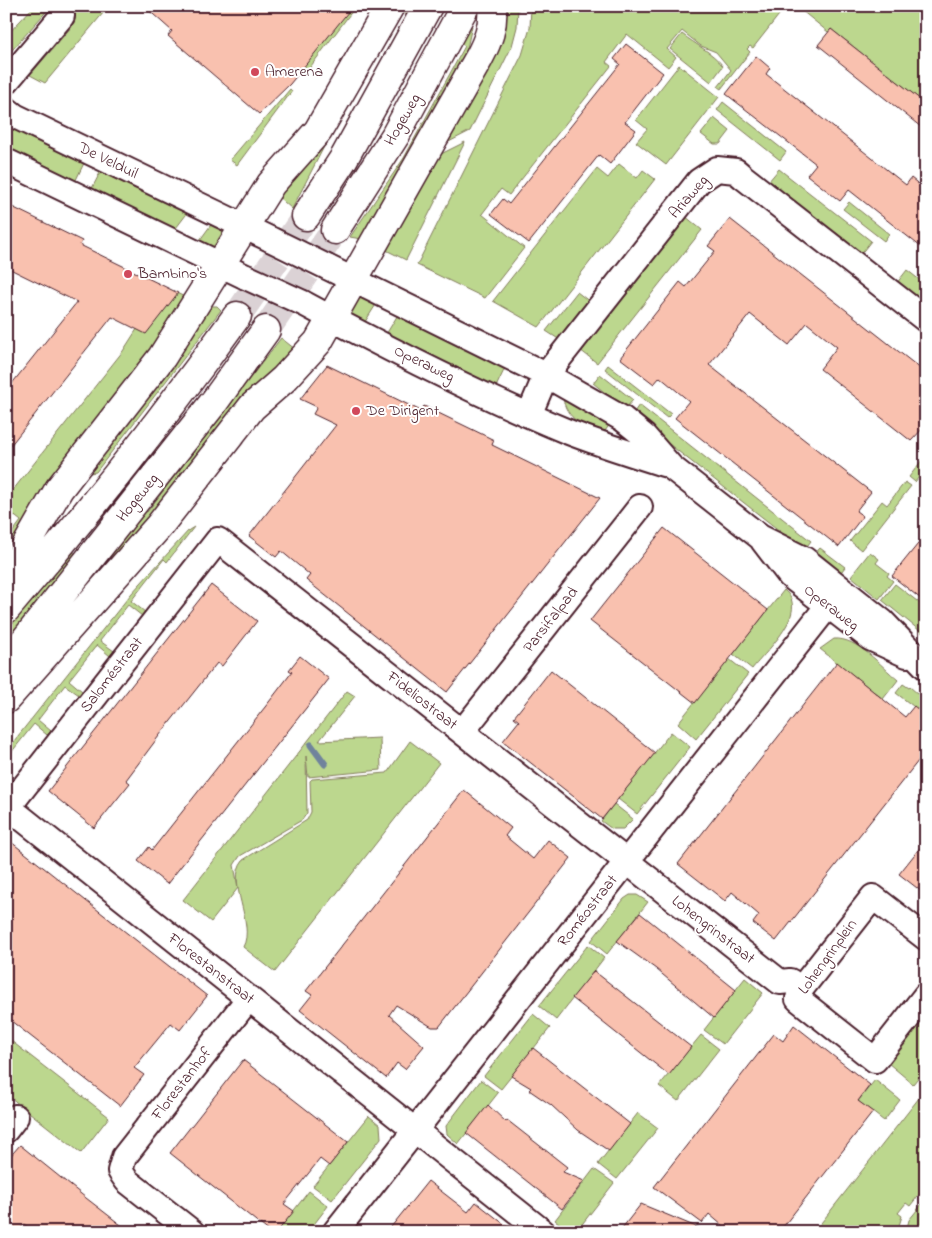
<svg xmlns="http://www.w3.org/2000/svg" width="932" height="1238" font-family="'Indie Flower',sans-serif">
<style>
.green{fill:#bcd78e;stroke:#837b5c}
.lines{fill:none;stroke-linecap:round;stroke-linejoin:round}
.stream{stroke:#6f839c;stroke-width:7}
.building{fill:#f9c1af;stroke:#4a1f2b}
.major-tunnel{stroke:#dbd2d5;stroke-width:28;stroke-dasharray:28 14;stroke-linecap:butt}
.minor-casing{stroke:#4a1f2b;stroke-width:28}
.major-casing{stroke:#4a1f2b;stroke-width:31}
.minor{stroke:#fff;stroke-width:24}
.major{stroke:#fff;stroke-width:28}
.minor-bridge-casing{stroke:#4a1f2b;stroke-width:28;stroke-linecap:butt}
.minor-bridge{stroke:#fff;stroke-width:24}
.poi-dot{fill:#d1495b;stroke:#fff;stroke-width:2}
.labels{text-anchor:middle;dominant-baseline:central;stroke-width:4;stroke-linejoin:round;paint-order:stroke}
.poi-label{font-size:16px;fill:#4a1f2b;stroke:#fff;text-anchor:start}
.street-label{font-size:16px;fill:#4a1f2b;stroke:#fff}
</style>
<rect width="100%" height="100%" fill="#fff"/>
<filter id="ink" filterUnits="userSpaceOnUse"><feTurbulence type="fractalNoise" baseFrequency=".02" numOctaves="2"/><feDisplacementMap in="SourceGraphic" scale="10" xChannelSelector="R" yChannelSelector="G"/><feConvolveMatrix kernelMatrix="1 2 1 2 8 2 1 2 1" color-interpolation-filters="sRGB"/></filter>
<g filter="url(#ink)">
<!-- green -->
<path class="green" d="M34,6H109L45,83L30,75L73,25L51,6L6,57V36Z
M344,6H356L308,70L297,61Z
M398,6H414L410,16L402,12L330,135L292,209L274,193Z
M498,6H518L517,27L512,46L470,131L439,147Z
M531,6H786L753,48L750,46L747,49L750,52L721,89L718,87L731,70L716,52L701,46L682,31L667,49L676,57L668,67L627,34L606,62L611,66L509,195L501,189L482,214L524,248L485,298L417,265L522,55L530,28Z
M796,6H926V104L831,29L828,32Z
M469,25L472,26L462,70L361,239L350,237L404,158L465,46L459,42Z
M682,34C696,45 712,52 723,66L711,82L670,49Z
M679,65L719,97L666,165L636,142L647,129L636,120Z
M290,89L292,91L237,165L230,160Z
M723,102L786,152L780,160L717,110Z
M714,118L730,131L720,144H714L701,134Z
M6,122L85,161L74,184L6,151Z
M465,142L406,260L382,248L431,159Z
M619,164L637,178L643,170L655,179L539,327L493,301L597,169L608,178Z
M102,169L189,211L173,232L90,192Z
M779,169L871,241L860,255L768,182Z
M849,202L889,234L884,241L843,209Z
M685,216L702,230L597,363L580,350Z
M213,222L230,231L216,253L197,244Z
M907,270L926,285V307L896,284Z
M164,287L189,299L6,569V541L21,521L6,509L9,495L123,351Z
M577,292L590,302L560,340L546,331Z
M361,295L377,303L363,325L348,318Z
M209,306H217L221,310L96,472L78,475Z
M399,313L506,366L495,389L385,336Z
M281,338L300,353L71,606L70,603L143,509L147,512Z
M608,365L671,414L667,418L605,369Z
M600,374L633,400L625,409L593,383Z
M563,397L610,424L603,434C586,428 565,419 563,397Z
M639,405L811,541L804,550L632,415Z
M926,455V468L915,482L909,477Z
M905,482L911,486L861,550L850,541L882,501L887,505Z
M194,527L167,562L164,559L131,601L145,612L142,616L128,605L100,641L114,651L110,656L97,645L69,680L82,691L79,695L65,685L38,720L51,731L47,735L34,724L6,759V751L131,594L189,530Z
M820,548L845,567L838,576L813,556Z
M69,551H73L76,555L6,644V631Z
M870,552L879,559L876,563L889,573L887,576L893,581L879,599L851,576Z
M895,584L926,608L925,635L882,600Z
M784,590C811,611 766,651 752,669L733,654Z
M834,639C857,637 881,666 898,680L883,699L820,649Z
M729,659L748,674L696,739L678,723Z
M903,684L909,688L910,687L926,701V716L896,693Z
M347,691L355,696L319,741L380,738L381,770L308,777L306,756L307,813L302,820L240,856L234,865L238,888L211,922L183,900Z
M671,732L690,747L637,814L618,799Z
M410,741L439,763L275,972L243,947C256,923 225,882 243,860L307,820L311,812L310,781L312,779L387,773Z
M614,804L633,819L623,829H612L601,821Z
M637,895L648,902L607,954L591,941L624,899L630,895Z
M588,945L604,958L556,1020L539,1006Z
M745,978L763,993L723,1044L704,1030Z
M533,1014L550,1028L501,1089L484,1076Z
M926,1015V1068L913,1084L888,1063Z
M701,1035L719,1049L678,1101L659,1086Z
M6,1037L109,1117L81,1153L6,1094Z
M481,1080L498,1093L458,1144L447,1134L446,1126Z
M875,1080L900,1100L884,1121L858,1101Z
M919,1098L926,1103V1186L910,1206L906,1203L898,1213L902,1216L897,1232H814Z
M638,1113L658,1128L617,1179L598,1164Z
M369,1116L380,1125L381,1138L332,1200L313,1186Z
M594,1169L614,1183L576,1232H570L555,1220Z
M309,1191L328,1206L308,1232H277Z
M926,1199V1232H906L909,1220Z"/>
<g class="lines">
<!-- stream -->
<path class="stream" d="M311,745L325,764"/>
</g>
<!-- building -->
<path class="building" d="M144,6H353L290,84L259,114L168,36L172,31Z
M831,29L926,104V131L818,45Z
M626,44L663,73L625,122L636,130L610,164L599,155L529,243L491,214L503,199L509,204L620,64L614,59Z
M756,56L770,68L766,74L906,185L911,178L926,190V251L849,190L840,201L807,175L816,164L726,94Z
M6,204L82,241L80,245L178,293L146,334L112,317L6,451V391L77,302L6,267Z
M730,219L926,373V425L911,441L820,369L837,347L807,323L789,345L750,314L709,365L871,492L856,511L863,516L839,547L675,418L689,401L660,377L654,384L620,358L680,282L686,287L715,251L708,246Z
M327,365L421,411L424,406L494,440L492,445L600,498L447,692L306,580L310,575L281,551L276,557L249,536L336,425L313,414L317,407L300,399Z
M664,528L768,610L695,703L590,621Z
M926,534V603L892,576Z
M211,585L257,621L222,666L217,663L159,736L126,780L130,783L94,828L48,791Z
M300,656L329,679L167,884L138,861L149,847L152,850L269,702L292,672L289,670Z
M837,662L905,717L914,706L926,716V751L776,941L753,923L759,915L732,892L725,901L678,864Z
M551,670L655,753L602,819L503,741L519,721L514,717Z
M464,790L511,828L505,836L533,859L548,840L571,858L439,1027H432L396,1005L389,1015L424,1046L405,1069L397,1063L386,1078L300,1010L312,995L306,991Z
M6,838L207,996L180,1030L171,1023L134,1068L144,1075L120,1106L6,1017Z
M926,840V895L899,874Z
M640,913L736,990L714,1018L656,969L617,941Z
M594,971L691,1047L669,1075L572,998Z
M794,1025L870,1085L858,1101L873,1112L779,1232H730L709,1214L702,1223L654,1187L774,1034L783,1041Z
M533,1048L630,1124L609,1151L578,1130L551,1105L529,1090L531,1088L511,1076Z
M243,1060L348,1142L329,1166L320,1159L284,1204L294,1211L277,1232H270L170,1153Z
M488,1105L506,1122L507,1120L567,1167L563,1172L584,1181L562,1209L466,1133Z
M20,1145L86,1198L130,1232H34L24,1224L18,1232H6V1161Z
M428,1181L468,1212L476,1202L514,1232H387Z
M641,1204L706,1231V1232H619Z"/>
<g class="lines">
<!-- major-tunnel -->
<path class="major-tunnel" d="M237,316L306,216
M266,330L335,230"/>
<!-- minor casing -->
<g class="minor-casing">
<path id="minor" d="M6,82L62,16
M6,109L15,116L272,240
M6,161L246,277
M327,267L546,375L623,419L644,436L671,467L708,496L760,537L804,559L883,622L926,667
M303,303C388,349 476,394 566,431C599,444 635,455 670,466
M529,415L546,375L699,181L717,169L736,171L743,177L926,320
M763,541L790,576L870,638L907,655
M462,732L640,507
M8,807L543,1232
M6,810L218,540L780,982L790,981L801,989
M926,938L873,897L801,989L798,999L875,1060L926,995
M6,1130L16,1117
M192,1232L127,1181L120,1171L124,1157L249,998
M335,1232L841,589"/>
</g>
<!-- major casing -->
<g class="major-casing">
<path id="major" d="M306,216L344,158L428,6
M335,230L395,136L465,6
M6,581L59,489L162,357L271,184L318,131L390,6
M6,609C87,515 165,416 237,316
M6,664L214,402L266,330
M6,699L159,526L252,407L284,379L318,342L479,58C488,41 494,26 492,6"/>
</g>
<!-- minor -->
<use href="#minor" class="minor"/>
<!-- major -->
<use href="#major" class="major"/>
<!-- minor-bridge casing -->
<g class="minor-bridge-casing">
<path id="minor-bridge" d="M272,240L327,267
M246,277L303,303"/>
</g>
<!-- minor-bridge -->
<use href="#minor-bridge" class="minor-bridge"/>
</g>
</g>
<!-- markers -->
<g class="poi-dot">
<circle cx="255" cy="72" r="5"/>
<circle cx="128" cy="274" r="5"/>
<circle cx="356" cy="411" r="5"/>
</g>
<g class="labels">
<!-- poi labels -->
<g class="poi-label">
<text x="265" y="72">Amerena</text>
<text x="138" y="274">Bambino's</text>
<text x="366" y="411">De Dirigent</text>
</g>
<!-- street labels -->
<g class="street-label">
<text transform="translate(403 120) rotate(-60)">Hogeweg</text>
<text transform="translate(108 161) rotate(26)">De Velduil</text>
<text transform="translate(689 197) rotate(-49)">Ariaweg</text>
<text transform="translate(424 364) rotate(26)">Operaweg</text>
<text transform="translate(138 498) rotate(-51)">Hogeweg</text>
<text transform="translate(831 608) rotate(38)">Operaweg</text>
<text transform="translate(551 620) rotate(-52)">Parsifalpad</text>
<text transform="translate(112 675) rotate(-52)">Saloméstraat</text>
<text transform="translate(422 701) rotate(38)">Fideliostraat</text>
<text transform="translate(588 911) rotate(-52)">Roméostraat</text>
<text transform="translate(713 930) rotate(38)">Lohengrinstraat</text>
<text transform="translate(828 957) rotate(-54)">Lohengrinplein</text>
<text transform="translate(211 969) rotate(38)">Florestanstraat</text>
<text transform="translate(182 1084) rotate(-52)">Florestanhof</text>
</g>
</g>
<!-- margin -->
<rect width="932" height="1238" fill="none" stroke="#fff" stroke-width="25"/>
<rect x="12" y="12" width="907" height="1213" fill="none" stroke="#4a1f2b" stroke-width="2" filter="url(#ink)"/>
</svg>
